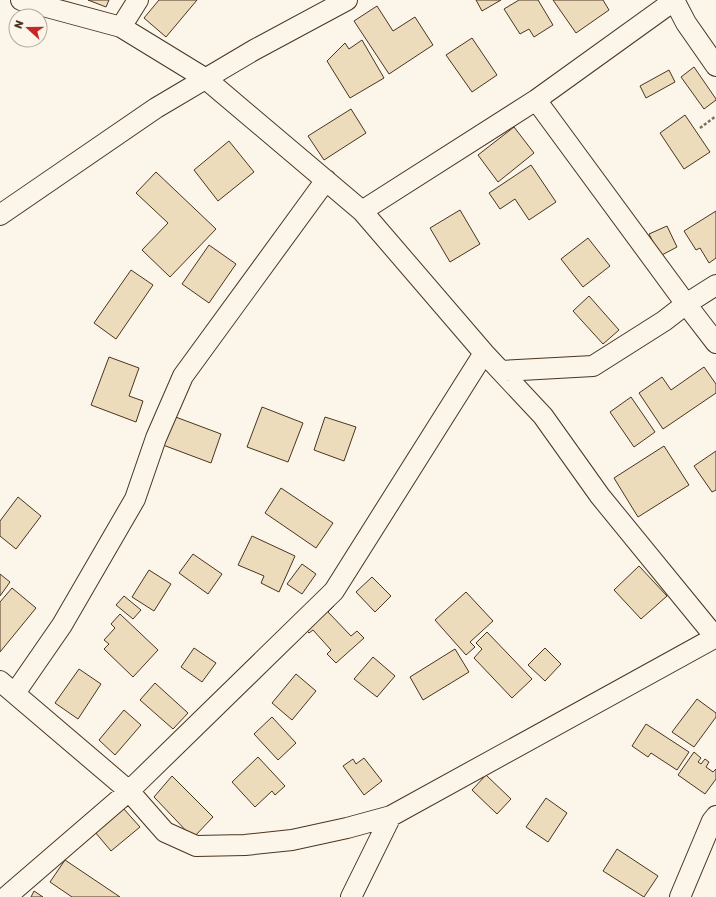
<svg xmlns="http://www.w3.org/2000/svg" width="716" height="897" font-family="Rubik,sans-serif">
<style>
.building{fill:#ecdcbc;stroke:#4a3520}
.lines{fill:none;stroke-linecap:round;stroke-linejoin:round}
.minor-casing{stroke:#4a3520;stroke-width:22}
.path{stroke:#7f6f5c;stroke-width:2.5;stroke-dasharray:3 2;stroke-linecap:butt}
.minor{stroke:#fbf6e9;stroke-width:20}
</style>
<rect width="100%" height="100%" fill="#fbf6e9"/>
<!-- building -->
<path class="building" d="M88,0H109L106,7Z
M159,0H197L166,37L144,18Z
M476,0H501L482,11Z
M519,0H538L553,25L534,37L529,29L520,34L504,9Z
M553,0H603L609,10L576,33Z
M377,6L393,31L415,17L433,45L389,74L354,21Z
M472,38L497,75L472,92L446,55Z
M362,40L384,78L350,98L327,61L345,43L349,49Z
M694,67L716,99V100L704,109L681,77Z
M669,70L675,82L646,98L640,86Z
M351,109L366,133L324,160L308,136Z
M685,115L710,152L684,169L660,133Z
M514,127L534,153L498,182L478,155Z
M229,141L254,172L218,201L194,170Z
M531,165L556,202L529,220L515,199L500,209L489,193Z
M156,172L216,229L170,277L142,250L168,223L136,193Z
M460,210L480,244L450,262L430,228Z
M716,211V258L709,263L700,248L696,250L684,231Z
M667,226L677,247L660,256L649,234Z
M588,238L610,266L583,287L561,259Z
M209,245L236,264L209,303L182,284Z
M131,270L153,285L116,339L94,323Z
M589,296L619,330L603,344L573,311Z
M109,357L139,368L129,396L143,401L136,422L91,405Z
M704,367L716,384V393L663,429L639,393L662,377L671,390Z
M631,397L655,432L634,447L610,412Z
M262,407L303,423L288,462L247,447Z
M173,416L221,434L211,463L163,445Z
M325,417L356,427L344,461L314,450Z
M664,446L689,485L638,517L614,478Z
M716,451V490L712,492L694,466Z
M281,488L333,523L316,548L265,513Z
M18,497L41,516L16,549L0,536V521Z
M252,536L295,556L279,592L261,583L264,576L238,565Z
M193,554L222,574L208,594L179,573Z
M302,564L316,574L302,594L287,584Z
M639,566L667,596L641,619L614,590Z
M149,570L171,584L154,611L132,597Z
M0,574L10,582L0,596Z
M372,577L391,596L375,612L356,592Z
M12,588L36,608L0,652V602Z
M466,592L493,621L470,642L475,647L466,655L435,620Z
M124,596L141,610L133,619L116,605Z
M329,601L334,606L328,612L351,636L357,631L364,638L336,663L327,654L331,650L313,630L309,633L302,626Z
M120,614L158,650L133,677L104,649L109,644L104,640L115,628L111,624Z
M487,632L532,679L512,698L474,658L482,649L476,643Z
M194,648L216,663L202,682L181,667Z
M545,648L561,664L545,681L528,665Z
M455,649L469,672L423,700L410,677Z
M373,657L395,676L377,697L354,679Z
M79,669L101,684L78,719L55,703Z
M296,674L316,691L292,720L272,703Z
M155,683L188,713L173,729L140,700Z
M697,699L716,713V717L694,747L672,732Z
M124,710L141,725L115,755L99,740Z
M272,717L296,743L278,760L254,734Z
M646,724L689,752L677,770L651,753L648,757L632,746Z
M694,752L701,758L698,762L701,764L705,759L709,762L706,767L713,772L716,769V779L705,794L678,775Z
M258,757L285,786L275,795L272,791L255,807L232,782Z
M364,758L382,781L364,795L343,766L353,759L356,764Z
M486,775L511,799L497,814L472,790Z
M172,776L213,817L193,838L154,797Z
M546,798L567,813L548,842L526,827Z
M123,808L140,827L111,851L95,832Z
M617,849L658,876L644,897L603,871Z
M65,860L120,897H72L50,882Z
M34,891L43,897H31Z"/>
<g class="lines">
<!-- minor casing -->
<g class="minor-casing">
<path id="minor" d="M21,0L121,27L206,79L362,211L484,353L543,416L600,496L716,638
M674,0L686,23L716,66
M121,27L138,0
M536,100L686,304L716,343
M362,211L536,100L675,0
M0,215L156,108L254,50L347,0
M501,371L593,366L664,321L686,304L716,285
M0,681L129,791L165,832L196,846L245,845L292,840L347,828L391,816L716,637
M15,693L62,625L135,499L156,438L183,376L326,180
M6,897L129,791L334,591L484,353
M351,897L391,816
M680,897L712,821L716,816"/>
</g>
<!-- path -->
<path class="path" d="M700,128L716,116"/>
<!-- minor -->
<use href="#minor" class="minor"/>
</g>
<!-- north arrow -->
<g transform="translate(28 28) rotate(291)"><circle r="19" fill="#fbf6e9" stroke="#b4a999"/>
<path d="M0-3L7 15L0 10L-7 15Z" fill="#c62828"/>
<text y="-6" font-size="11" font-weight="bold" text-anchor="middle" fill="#4a3520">N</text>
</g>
</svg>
